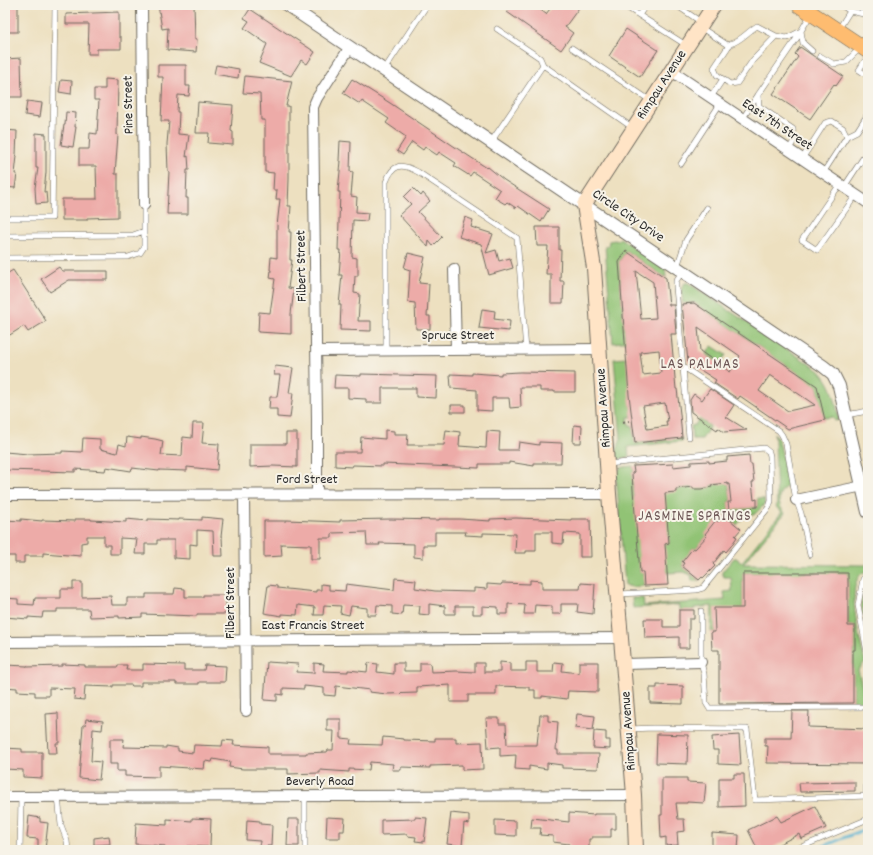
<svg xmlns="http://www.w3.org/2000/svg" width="873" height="855" font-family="Dekko,sans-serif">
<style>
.green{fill:#91c374;stroke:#5e7750}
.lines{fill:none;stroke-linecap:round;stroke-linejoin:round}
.stream{stroke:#4faecd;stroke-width:3}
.building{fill:#edaba8;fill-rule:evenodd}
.service-casing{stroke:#6f6a5f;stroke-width:6}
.minor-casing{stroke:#6f6a5f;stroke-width:12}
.tertiary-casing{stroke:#6f6a5f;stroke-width:14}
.secondary-casing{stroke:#6f6a5f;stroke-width:16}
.primary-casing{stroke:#6f6a5f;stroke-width:16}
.path{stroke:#6f6a5f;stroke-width:2;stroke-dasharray:3 3;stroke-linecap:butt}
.service{stroke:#fff;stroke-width:5}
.minor{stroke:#fff;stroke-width:10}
.tertiary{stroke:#fff;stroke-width:12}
.secondary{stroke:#ffe4c6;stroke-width:14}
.primary{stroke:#febc70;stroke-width:15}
.labels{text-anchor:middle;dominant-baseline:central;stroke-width:4;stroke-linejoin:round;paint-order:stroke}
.street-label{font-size:14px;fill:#2b2b2b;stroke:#f7f3e8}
.neighbourhood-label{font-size:15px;letter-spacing:1px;fill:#6f5857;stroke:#f7f3e8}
</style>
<rect width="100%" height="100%" fill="#f7f3e8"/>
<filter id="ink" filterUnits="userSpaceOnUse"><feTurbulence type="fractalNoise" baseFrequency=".025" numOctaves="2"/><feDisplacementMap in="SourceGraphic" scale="8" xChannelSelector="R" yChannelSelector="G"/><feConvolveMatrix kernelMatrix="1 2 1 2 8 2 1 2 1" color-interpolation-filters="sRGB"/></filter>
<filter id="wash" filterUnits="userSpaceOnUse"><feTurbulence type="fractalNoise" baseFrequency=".012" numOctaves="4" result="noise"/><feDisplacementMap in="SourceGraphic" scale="16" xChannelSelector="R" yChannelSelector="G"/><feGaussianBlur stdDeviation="0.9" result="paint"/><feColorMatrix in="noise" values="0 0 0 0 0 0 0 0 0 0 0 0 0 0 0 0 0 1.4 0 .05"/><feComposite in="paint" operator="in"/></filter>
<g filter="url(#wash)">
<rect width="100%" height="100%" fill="#ede0c0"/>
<!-- green -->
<path class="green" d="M620,238L665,268L666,278L626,251L619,262L625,338L671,334V336L613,343L605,246H608L609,241L615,240L617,241Z
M685,283H688L820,371C834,386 835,400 839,420L835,421L833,417L824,418L817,386L766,352L742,383L764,350L696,305L695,303L683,304L681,288Z
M712,346L726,355L720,363L706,354Z
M627,358L632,417H628L629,425H632L635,443L682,438V441L628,447L629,458L619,459L615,457L621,438L614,359Z
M699,419L710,426L702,439H692L691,426L695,425Z
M774,433L779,441L789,485C777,490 776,504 785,513L743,564L868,565V571C865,572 862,572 860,575C846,591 861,643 865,662L858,670L865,698L868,699V703H853V650H855V626H848V573H828L829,628L820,623V573H800L801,629L763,628L762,573H743V628L715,608V632H711L712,606L694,608V610H679V605L633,608L632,598H643L644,606L725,600L724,592L732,591L731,577H724L722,572L734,558H736L742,562L782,512L776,507L777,505L775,440Z
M727,461V484H729L731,502H728L729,510L757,507V499H764L765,504L755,514H751L747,512L737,525L724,515L718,522L716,520L707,536L695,549L693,548L689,553L694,558L687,556L683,561L684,563L682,566L700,581H692L691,575L684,572L667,573L663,544L669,543L668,532L640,565V572H643L644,586L632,587L625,585L616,473C620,466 626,467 633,466L634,472L632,473L633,479L635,483H632L634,500L663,519H667L666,507H659L661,491L693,487L694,489L711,487V485L720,484L718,462Z
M868,580V617L862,613L863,609L861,607V604L866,583Z"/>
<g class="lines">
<!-- stream -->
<path class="stream" d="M814,850L868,828"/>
</g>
<g id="blocks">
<!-- building -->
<path class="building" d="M5,5H18V32H5Z
M158,5H194L195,39H197L196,52L167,50L168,28L162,29Z
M512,5H534L546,14L553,5H581L565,27L573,33L561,50L507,12Z
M250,9L315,52L307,64L301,60L291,76L259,63L267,44L244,28L249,21L244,18Z
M119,12V37H121V49H97V54H88L89,24H66V14Z
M626,29L658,50L640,77L609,56Z
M800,47L843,76L836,86L834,84L810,119L773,94L798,57L795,54Z
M21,58L22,97H5V59Z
M158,65H186V86H190L189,96L178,95L177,112H179L178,134L189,135L186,157L188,156L189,170H187L186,198H188V214H167L169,171H168L167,144L169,121H161L163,77H158Z
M216,65L239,69L238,78L214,74Z
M245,76L292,81L286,106H289V179L288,206H291L289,232H291L290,260H292L288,288L294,289L291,314V334L258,332L259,312L270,313L275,279L270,278L271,270H270L271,257L277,258V226L280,199H276L277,190H273L274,173L265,172V120H261L260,94L243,93Z
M105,79L118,80L117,135H118L115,174H118V217L87,218V220H62V199H97L96,166H79V149H89L90,133L97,134L99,100H94V89H105Z
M352,79L390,103L458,149L487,168L488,167L504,180L549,209L541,222L518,206L516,208L507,202L505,204L495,198L500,190L473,172L470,176L454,166L456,163L439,152L437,155L425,147L423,150L412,142L403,155L397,151L406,137L386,123L389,119L362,101L360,104L343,93Z
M61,80L72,81L71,94L59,92Z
M27,101L42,103L40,117L25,115Z
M198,102L233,105L231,131L233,132V145L208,143L209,133H196Z
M66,112L76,113L75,127H76L73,147L61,145L64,125H65Z
M5,130L17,131L16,155L17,156L15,174H17L15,188L5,187Z
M36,133L46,134V172L44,192H46L47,203L36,204L35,188L38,168H36Z
M340,141L351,142L350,171L353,172L351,196L357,197L356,212L368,213L367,221L353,220L352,257L357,258V267L358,268V276H355L354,293L360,294L358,321H371V331L340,330L341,305H339L342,275H339L341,250H338L340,192H338L341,161H339Z
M413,188L421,196L423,193L430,201L418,212L442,237L433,246L429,241L428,247L399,215L411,204L404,197Z
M465,217L473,220L471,227L493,234L486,253L496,250L499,261L510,258L513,268L489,275L481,244L459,237Z
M536,227H559V250H561L560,281H564L563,303H551V274H546L548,246H537Z
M626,251L666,278L669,305H674L676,334H671L676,389H677L680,414L682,438L635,443L629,395L619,262ZM636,271L653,282L656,318L641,319ZM659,350L661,373L643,375L640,352ZM665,403L668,421H666L667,426L647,429L643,406Z
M408,253L425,257L419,283L429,284L427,316H430V329H416L415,303L408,302L410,270L404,268Z
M59,267L62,271H108V280H69L50,292L41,279Z
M13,270L46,321L28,332L24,326L5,338V275Z
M694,303L817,386L825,420L788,429L740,396L738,399L714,383L716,380L688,362L682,304ZM698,327L740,356L730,372L700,351ZM770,375L790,388L815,405L788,411L759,391Z
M482,309L495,311L494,319L510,321L509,331L479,328Z
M275,366L293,368L289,393H293L290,418L277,417V409H269L270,397H277L280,375H274Z
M520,372L575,373V392H554V391H540V387H520L521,407L510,408L509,398H492V411L477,410V390L451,388L450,374L472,375V373L501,375V373Z
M361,374L437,376L436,398L416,397V388H382V403H366V399L348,398V388H334L335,375L361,376Z
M710,389L734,405L726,417L747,430L724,432L718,428L717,430L691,412L690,400L694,394L702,400Z
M451,405H465V412H451Z
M193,423H204L202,443L219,444L217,470L187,467V471L159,470V471L132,468L131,471L106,467L105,471L75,469V472L5,470V452L28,454L62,453V451L82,452L83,438L100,439V449L117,453L119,444L126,446L127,437L141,439V437L155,439L163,441L161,455L182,456L183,437L192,438Z
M574,425L582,426L581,443H573Z
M385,430L394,431V434H408L407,445H444L446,430L460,432L459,446L486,448L487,431L500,432L499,450H518L519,442L539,445V442L562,443L561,463H534V466L509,462V464H479V468L383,464V466L353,465L352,467L335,466V452H360L361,437L385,439Z
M286,433H297V467L273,466L250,467V444H286Z
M749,455L750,464H752L754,482H752L754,500L757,499V507L729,510L728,502H731L729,484H727V483L711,485L712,487L701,489H693V487L676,489V492L665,493L669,543L665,544L668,585L644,586L643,572H640L633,490L632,473L634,472L633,466L673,464V467L691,465V462L709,461V463L727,461V457Z
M724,515L741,529L735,536L737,537L731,546L726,552L724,550L713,564L715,566L703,578L702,577L699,580L682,566L684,563L682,562L693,548L695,549L707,536L705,534L716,520L718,522Z
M202,517L223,519L221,537H222L223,556H214L213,531L197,530V545L190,544V559L174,558V540H157V544H145V554H135L137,539L120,538V554H110V545H104V536H87V542L81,543V556L43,553V556H24V563H15V556H5V520L21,521V519L42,521V520L75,521V519H91V520L126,522V519L148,521V519L179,520V519L202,520Z
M516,518L571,520V519H590L591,557H580V534L564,533L563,544L552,543V532H536V551H526V553H515L516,534L483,533V536L465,535L466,532H435V545H423V558L414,557V544L379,543L380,545H367L366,532L332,533V538H320V559H311V545L281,544L282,556L264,557V521H286V520L340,522V520L391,519L439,520V519H460L490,521V519Z
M743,573H848V626H855V650H853V703L719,704V650H712L711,632H715L714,608H743Z
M395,578L416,580L415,588L435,591L474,592V588L487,589V584L501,585L502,583L530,584V580L542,581V589H580L581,583L595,584L593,614L577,612L578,604H561V614H552V606L535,605L534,614H524L525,605L508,604V614H498V607L482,606V614H473V606H455V614H445V606L429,604V615L419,614L420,606L403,605L402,615L392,614V606L377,605L376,615H367V608L351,606L349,615L340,613L341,606L324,605L323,615H314L315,607L298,605L297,615L282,614V616L264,613L268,585L277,586V588L316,592V590H321V584L329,585V590L345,591L346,584L394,590Z
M73,582H82V597L111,596L112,605H127V598H146V594H174L175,588L185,589V597H203V595H226V614H197V616L142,614V617L119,618V616L90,617L89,609H57V612H43L42,618L28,617V619L5,617V598L18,599V604L34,605L35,598H61V589H73Z
M679,610H694V619H689V648H679V637L645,638L644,619H663V627H679Z
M267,662L298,664L297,672L314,673V663L324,664L323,671L348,672V670L367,672L368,663L378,664L377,672L394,674V663H404V671H420V663H430L431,672L457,671L475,672V663H484V672H500V662L510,663V671H526V662H537V672H553L554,662L563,663L562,671L579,673V662H598V692L568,691L567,699L542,696V698H535V690H529V687L496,686V695H468V702H450V685L417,687V693L387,694L369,692L370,690L336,686L335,696L324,695V688L304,686V689L283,688V695L277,694V701L264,700Z
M62,664L85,665V667H118V665H127L126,670H143V664L184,665V670H204L205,665L226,666L225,682H199V684H176V682H141V686H131L132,685H113V687L85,686L84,700L74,699L75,689L49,688V696H35V692L17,691V688L5,687V665L27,666V667L62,666Z
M657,685L683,686V704L650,703V688H657Z
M792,711H809L808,727L868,729V764L767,763L768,746H765V738H791Z
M58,713L59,743H56L57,753H48L46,714Z
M577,714L595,716L593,730L575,728Z
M540,715H548V721L558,722L556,750H558V754H599L598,769L562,768V765L547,763V769L529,766V770L515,769L516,755L500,756V747L488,748L486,718H499V724H506L507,745H537Z
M86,719L103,721L102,730L93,729L91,761L101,762L99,780L79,778L83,725H85Z
M327,719H341V738L351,739L350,744L382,745L383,737L404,739V740L435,741V738H456V743L482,742L483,769L462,770V765L430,766V768L401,767V770H392L393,764L370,762L369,770L349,769V772L320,770V773L288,774V769H243L229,767L230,762L213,759L212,762L205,761L204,769L159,766V777L125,776V771H117V764H110V739H124L123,747L166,748V746L178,748V751L193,753L194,745L222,746L223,740L234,741L233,745L268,747V754H306V753L327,752L328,750H333L334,731H327Z
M594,731L606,732V740H610V749L593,748Z
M657,734L688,735L687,764L656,763Z
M739,735L741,765L718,764V750H713L712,737Z
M5,748L22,749V752H42V778L23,777V770L5,769Z
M734,774H744L745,806L719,807V778H734Z
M662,778H687V782L706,783L704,803L687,802V803H676L678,819H684L685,831L677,832L678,845L666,846V837L661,838L660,815H662Z
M855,782V791L800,792L799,783Z
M815,806L826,828L801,839L799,834L768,850H758L748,830L777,816L781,822Z
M451,813L469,815V824L464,823L462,846L447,844Z
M569,813L594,815V814H616V829H611V837H592V839H589V850H570L569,844L553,842V836L540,835L541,828H531L532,818L569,822Z
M29,816L40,818V822L48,823L45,850H38V839L27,838Z
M327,817L345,818L344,831H340V838H326Z
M415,817L427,818L424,842L415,841L416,837L407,836V834L381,835V820L415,819Z
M192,818L211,819L210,847L187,846V850H165V846L135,844L136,823L167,825V819L192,821Z
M288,819H299V846H287Z
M247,820L260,821V824L272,825L271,846H267V850H259L260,841L246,840Z
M495,820L516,821V836L495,835Z
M712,833L739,835L738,850H712Z
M109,836L110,844L94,845V838Z"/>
</g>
</g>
<g filter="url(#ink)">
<use href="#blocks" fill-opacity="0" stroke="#6f6a5f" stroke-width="1"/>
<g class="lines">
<!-- service casing -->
<g class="service-casing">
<path id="service" d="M623,5L686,45
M676,5L701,22
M850,11L868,15
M811,14L801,31L803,43L812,51
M639,15L646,5
M700,27L729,46
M497,29L540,58L543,65L633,128
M838,30L850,11L841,5
M776,36L753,60L737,83L730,84L717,75L714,68L730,44C741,41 747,32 757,26L776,36L787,38L801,31
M572,48L651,101
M820,56L834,64L846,62L860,48
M868,56L859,70L868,76
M384,70L425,8V5
M711,97L723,79
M743,118L758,95
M847,136L857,131L868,114
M491,142L543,65
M789,149L794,141L793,129L759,106L758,95L801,32
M802,159L825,123L832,121L843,128L847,136L823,173
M681,164L720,104
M840,184L802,240L817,250L856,195
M844,187L867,152
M5,218H52L55,5
M5,236L133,235L144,231
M5,258L128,257L140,253L144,247V205
M677,267L686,240L707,208
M682,272L676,281V287L689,437
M386,350V182C393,163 402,163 418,172L517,238L526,350
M682,366L779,431L782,435L786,444L796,500L801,513L810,555
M846,415L868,411
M608,464L764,448L769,452L770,456L771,501L769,507L703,588L696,590L619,594
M868,575L863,579L858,605L868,657
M701,611V662L704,674L706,703L709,708L868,707
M629,729L653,728L747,729L755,800L868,796
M305,796V850
M866,796V772L868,770
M58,797L61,825L67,841L68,850
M20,850L21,797
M683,850L697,848
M794,850L868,819"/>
</g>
<!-- minor casing -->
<g class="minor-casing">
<path id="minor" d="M142,5L144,205
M670,70L868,203
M454,269L456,350
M317,351L600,349
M244,494L246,711
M317,494V419L313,107L317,98L350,47
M5,495L609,494
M796,500L863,486
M5,642L621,638
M624,664L701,662
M5,797L634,795"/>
</g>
<!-- tertiary casing -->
<g class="tertiary-casing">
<path id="tertiary" d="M287,5L823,366L833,374L839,386L868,512"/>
</g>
<!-- secondary casing -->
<g class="secondary-casing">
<path id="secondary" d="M636,850L634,795L609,494L594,268L584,205L714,5"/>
</g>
<!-- primary casing -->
<g class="primary-casing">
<path id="primary" d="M799,5L868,51"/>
</g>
<!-- path -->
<path class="path" d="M622,422L629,421"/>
<!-- service -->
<use href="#service" class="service"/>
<!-- minor -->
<use href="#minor" class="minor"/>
<!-- tertiary -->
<use href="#tertiary" class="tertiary"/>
<!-- secondary -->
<use href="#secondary" class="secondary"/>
<!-- primary -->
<use href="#primary" class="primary"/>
</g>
</g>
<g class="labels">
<!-- street labels -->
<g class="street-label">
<text transform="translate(662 85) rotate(-57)">Rimpau Avenue</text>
<text transform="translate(129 105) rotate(-91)">Pine Street</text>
<text transform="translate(777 125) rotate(34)">East 7th Street</text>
<text transform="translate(628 216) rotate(34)">Circle City Drive</text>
<text transform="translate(302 266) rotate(-91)">Filbert Street</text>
<text x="458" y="336">Spruce Street</text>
<text transform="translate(604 408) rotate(-94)">Rimpau Avenue</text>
<text x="307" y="480">Ford Street</text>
<text transform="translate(231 603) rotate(-90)">Filbert Street</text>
<text x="313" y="626">East Francis Street</text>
<text transform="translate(629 731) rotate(-94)">Rimpau Avenue</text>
<text x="320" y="782">Beverly Road</text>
</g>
<!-- neighbourhood labels -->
<g class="neighbourhood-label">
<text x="700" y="365">LAS PALMAS</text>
<text x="695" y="517">JASMINE SPRINGS</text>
</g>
</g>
<!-- margin -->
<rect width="873" height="855" fill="none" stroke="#f7f3e8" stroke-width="20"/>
</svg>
